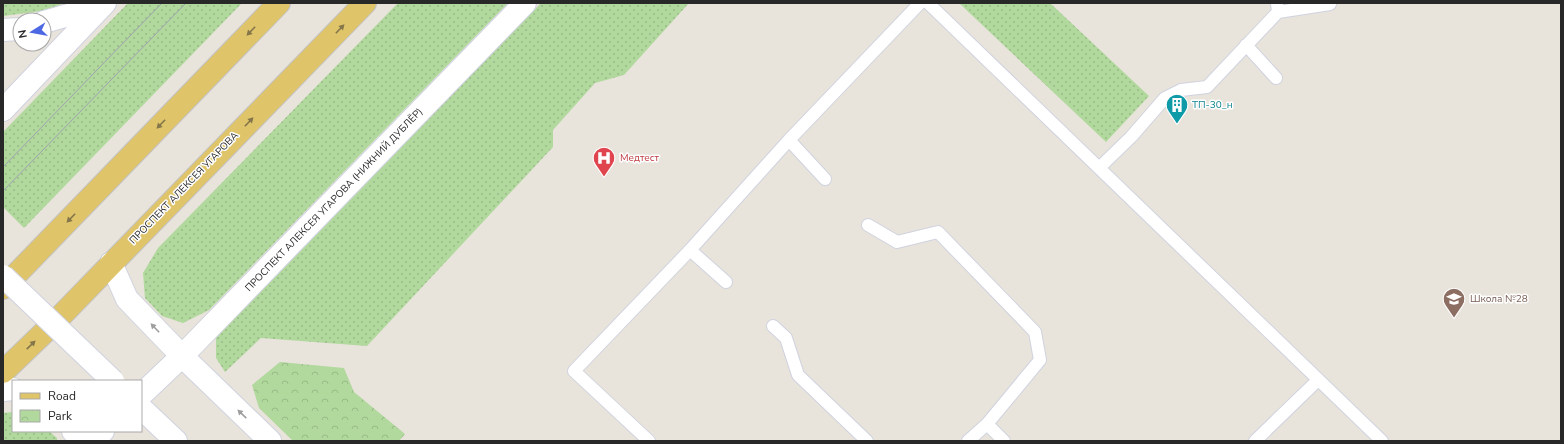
<svg xmlns="http://www.w3.org/2000/svg" width="1564" height="444" font-family="'Nunito Sans',sans-serif">
<style>
.grass{fill:url(#grass-dots)}
.park{fill:url(#park-crowns)}
.lines{fill:none;stroke-linecap:round;stroke-linejoin:round}
.service-casing{stroke:#d0d3df;stroke-width:14}
.minor-casing{stroke:#d0d3df;stroke-width:24}
.tertiary-casing{stroke:#d0d3df;stroke-width:24}
.secondary-casing{stroke:#d0d3df;stroke-width:24}
.primary-casing{stroke:#c3c3c3;stroke-width:24}
.service{stroke:#fff;stroke-width:12}
.minor{stroke:#fff;stroke-width:22}
.tertiary{stroke:#fff;stroke-width:22}
.secondary{stroke:#fff;stroke-width:22}
.primary{stroke:#dfc46a;stroke-width:22}
.tram{stroke:#9fa1b0;stroke-width:1}
.secondary-bridge-casing{stroke:#d0d3df;stroke-width:24;stroke-linecap:butt}
.secondary-bridge{stroke:#fff;stroke-width:22}
.oneway{fill:#847649}
.oneway2{fill:#9e9e9e}
.labels{text-anchor:middle;dominant-baseline:central;stroke-width:3;stroke-linejoin:round;paint-order:stroke}
.culture-label{font-size:10px;fill:#0d838f;stroke:#fff;text-anchor:start}
.health-label{font-size:10px;fill:#be3a42;stroke:#fff;text-anchor:start}
.street-label{font-size:10px;fill:#282828;stroke:#fff}
.education-label{font-size:10px;fill:#785e54;stroke:#fff;text-anchor:start}
</style>
<defs>
<pattern id="grass-dots" width="8" height="8" patternUnits="userSpaceOnUse"><rect width="8" height="8" fill="#b1d99d"/><path d="M2 2h.1M6 6h.1" fill="none" stroke="#98ba87" stroke-width="1.8" stroke-linecap="round"/></pattern>
<pattern id="park-crowns" width="20" height="18" patternUnits="userSpaceOnUse"><rect width="20" height="18" fill="#b1d99d"/><path d="M2 6a3 3 0 1 1 6 0M12 15a3 3 0 1 1 6 0" fill="none" stroke="#98ba87"/></pattern>
</defs>
<rect width="100%" height="100%" fill="#e8e3db"/>
<!-- grass -->
<path class="grass" d="M3,3H65L41,11L3,16Z
M128,3H242L24,228L3,207V132Z
M398,3H508L209,310L183,323L162,316L145,298L143,273L158,248Z
M541,3H689L624,75L595,83L553,130V147L367,346L261,338L225,372L216,358V338Z
M959,3H1050L1149,96L1106,142Z
M13,412V431H49L57,438V441H3V413Z"/>
<!-- park -->
<path class="park" d="M280,362L344,368L354,392L405,434L399,441H293L259,408L252,385Z"/>
<g class="lines">
<!-- service casing -->
<g class="service-casing">
<path id="service" d="M928,3L1382,441
M1278,12L1330,4
M1246,45L1276,78
M789,140L825,179
M1099,168L1131,137L1165,98L1181,90L1207,87L1278,12L1277,3
M868,225L897,242L938,232L1035,332L1040,360L987,424L968,441
M690,250L726,282
M773,326L786,338L798,375L867,441
M987,424L1004,441
M649,441L574,371L690,250L789,140L920,3
M1255,441L1318,380"/>
</g>
<!-- minor casing -->
<g class="minor-casing">
<path id="minor" d="M182,356L525,3"/>
</g>
<!-- tertiary casing -->
<g class="tertiary-casing">
<path id="tertiary" d="M44,22L100,6
M3,30L20,29
M3,110L105,3
M111,263L127,299L182,356L270,441
M3,390L13,389
M141,395L182,356
M73,431L84,441
M93,441L103,431"/>
</g>
<!-- secondary casing -->
<g class="secondary-casing">
<path id="secondary" d="M141,408L176,441"/>
</g>
<!-- primary casing -->
<g class="primary-casing">
<path id="primary" d="M3,288L279,3
M3,372L55,322L365,3"/>
</g>
<!-- service -->
<use href="#service" class="service"/>
<!-- minor -->
<use href="#minor" class="minor"/>
<!-- tertiary -->
<use href="#tertiary" class="tertiary"/>
<!-- secondary -->
<use href="#secondary" class="secondary"/>
<!-- primary -->
<use href="#primary" class="primary"/>
<!-- tram -->
<path class="tram" d="M3,167L162,3
M3,191L186,3"/>
<!-- secondary-bridge casing -->
<g class="secondary-bridge-casing">
<path id="secondary-bridge" d="M3,276L113,381"/>
</g>
<!-- secondary-bridge -->
<use href="#secondary-bridge" class="secondary-bridge"/>
</g>
<!-- one-way arrows -->
<defs><path id="oneway-solid" d="M-6-.8H1V-3.2L6.5 0L1 3.2V.8H-6Z"/></defs>
<g class="oneway">
<use href="#oneway-solid" transform="translate(340 29) rotate(-46)"/>
<use href="#oneway-solid" transform="translate(251 31) rotate(134)"/>
<use href="#oneway-solid" transform="translate(249 122) rotate(-46)"/>
<use href="#oneway-solid" transform="translate(161 124) rotate(134)"/>
<use href="#oneway-solid" transform="translate(71 218) rotate(134)"/>
<use href="#oneway-solid" transform="translate(31 345) rotate(-44)"/>
</g>
<g class="oneway2">
<use href="#oneway-solid" transform="translate(155 328) rotate(-134)"/>
<use href="#oneway-solid" transform="translate(242 414) rotate(-136)"/>
</g>
<!-- icons -->
<defs>
<g id="building-pin" transform="scale(1.15)"><path d="M0 17L-7.5 6A9.5 9.5 0 1 1 7.5 6Z" fill="#0f9aa8" stroke="#fff"/><path d="M-4-6H4V6H1V3H-1V6H-4ZM-2.5-4.3h1.7v1.8h-1.7ZM.8-4.3h1.7v1.8H.8ZM-2.5-1h1.7V.8h-1.7ZM.8-1h1.7V.8H.8Z" fill="#fff"/></g>
<g id="hospital-pin" transform="scale(1.15)"><path d="M0 17L-7.5 6A9.5 9.5 0 1 1 7.5 6Z" fill="#e0444e" stroke="#fff"/><path d="M-5-5h3v3.5h4V-5h3V5h-3V1.5h-4V5h-3Z" fill="#fff"/></g>
<g id="school-pin" transform="scale(1.15)"><path d="M0 17L-7.5 6A9.5 9.5 0 1 1 7.5 6Z" fill="#8d6e63" stroke="#fff"/><path d="M0-5L7-2L0 1L-7-2ZM-4 1L0 2.5L4 1V4Q0 6-4 4Z" fill="#fff"/></g>
</defs>
<g fill-rule="evenodd">
<use href="#building-pin" x="1177" y="105"/>
<use href="#hospital-pin" x="604" y="158"/>
<use href="#school-pin" x="1454" y="299"/>
</g>
<g class="labels">
<!-- culture labels -->
<g class="culture-label">
<text x="1192" y="105">ТП-30_н</text>
</g>
<!-- health labels -->
<g class="health-label">
<text x="620" y="158">Медтест</text>
</g>
<!-- street labels -->
<g class="street-label">
<text transform="translate(184 188) rotate(-46)">ПРОСПЕКТ АЛЕКСЕЯ УГАРОВА</text>
<text transform="translate(334 200) rotate(-46)">ПРОСПЕКТ АЛЕКСЕЯ УГАРОВА (НИЖНИЙ ДУБЛЁР)</text>
</g>
<!-- education labels -->
<g class="education-label">
<text x="1470" y="299">Школа №28</text>
</g>
</g>
<!-- border -->
<rect width="1564" height="444" fill="none" stroke="#282828" stroke-width="8"/>
<!-- legend -->
<rect x="12" y="380" width="130" height="52" fill="#ffffff" stroke="#a9a9a9"/>
<rect x="20" y="393" width="20" height="6" fill="#dfc46a" stroke="#a9a9a9"/>
<text x="48" y="400" font-size="12" fill="#282828">Road</text>
<rect x="20" y="410" width="20" height="12" fill="url(#park-crowns)" stroke="#a9a9a9"/>
<text x="48" y="420" font-size="12" fill="#282828">Park</text>
<!-- north arrow -->
<g transform="translate(32 32) rotate(259)"><circle r="19" fill="#ffffff" stroke="#a9a9a9"/>
<path d="M0-3L7 15L0 10L-7 15Z" fill="#4d68e3"/>
<text y="-6" font-size="11" font-weight="bold" text-anchor="middle" fill="#282828">N</text>
</g>
</svg>
